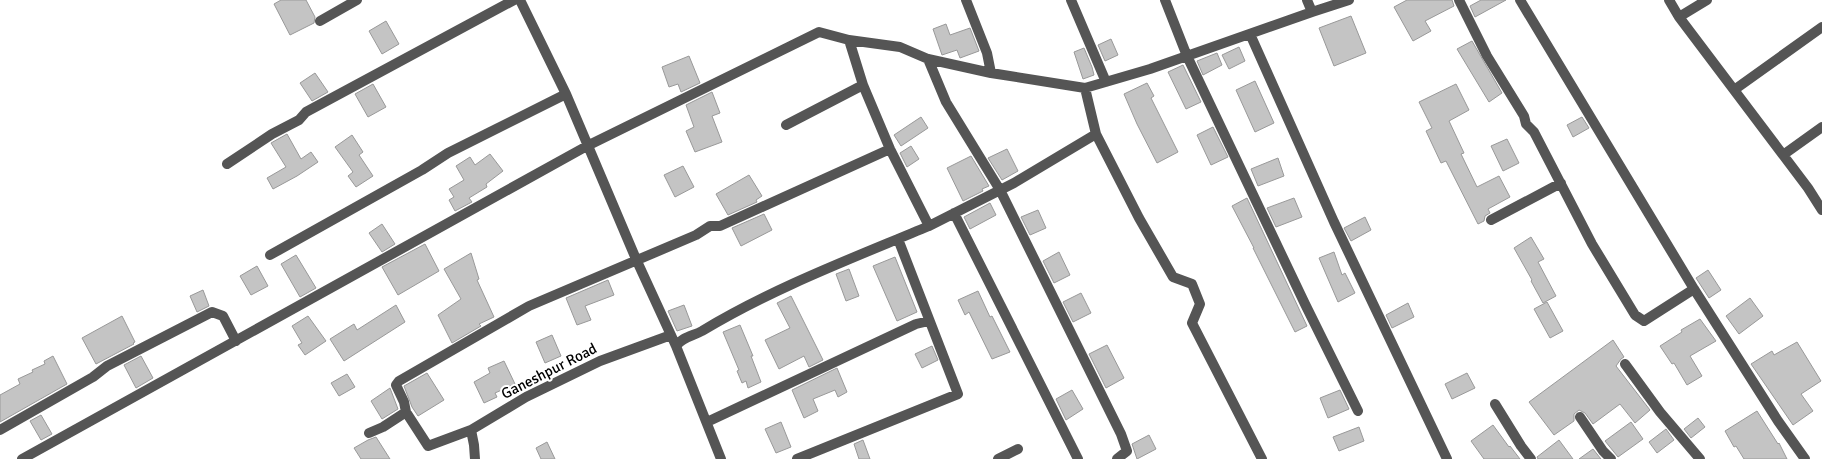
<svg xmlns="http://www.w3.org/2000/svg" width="1822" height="459" font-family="Signika,sans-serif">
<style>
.building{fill:#c4c4c4;stroke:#999}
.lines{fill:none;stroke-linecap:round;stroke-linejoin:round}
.minor{stroke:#555;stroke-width:10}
.labels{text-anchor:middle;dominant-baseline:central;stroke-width:4;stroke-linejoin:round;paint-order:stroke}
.street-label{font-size:15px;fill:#000;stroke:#fff}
</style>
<rect width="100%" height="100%" fill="#fff"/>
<!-- building -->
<path class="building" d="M281,0H306L315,17L314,23L290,35L274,4Z
M1407,0H1452L1454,6L1425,21L1431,31L1413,41L1394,7Z
M1481,0H1506L1475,17L1470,6Z
M1351,16L1366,53L1334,66L1319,28Z
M386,21L399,44L382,54L369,31Z
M946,24L950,35L970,28L979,51L960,58L957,50L942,55L933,29Z
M1111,39L1118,55L1105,61L1098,45Z
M1472,41L1502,93L1489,102L1457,49Z
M1239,47L1245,61L1229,69L1222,55Z
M1084,48L1092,67L1094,75L1083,79L1074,52Z
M1217,53L1222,65L1203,75L1197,61Z
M689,56L700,83L681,92L678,84L669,87L662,67Z
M1183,65L1201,102L1186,109L1168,72Z
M315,73L328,92L312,101L300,83Z
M1255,81L1274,123L1255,132L1236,90Z
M1147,83L1154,96L1151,98L1178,152L1157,163L1137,124L1124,94Z
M373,84L386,107L368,117L355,94Z
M1456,84L1469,110L1449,121L1464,153L1461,154L1477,187L1499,176L1510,197L1488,209L1490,213L1485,216L1484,221L1478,224L1446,161L1441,163L1426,131L1432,128L1419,102Z
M712,92L720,113L712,116L722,142L695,152L686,131L694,127L686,105Z
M921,117L928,128L901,146L894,135Z
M1582,117L1589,128L1573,137L1567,125Z
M1213,127L1228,157L1211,165L1197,135Z
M287,134L301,159L311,152L318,162L297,176L273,189L267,178L286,167L271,143Z
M352,135L363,152L359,155L373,176L356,187L348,176L353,172L335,147Z
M1507,139L1519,163L1503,171L1491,146Z
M911,146L919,159L907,167L900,153Z
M1007,149L1018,171L1002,180L988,158Z
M490,154L503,171L486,184L487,187L469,198L472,202L455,211L449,200L454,197L449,189L464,180L456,166L470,157L475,165Z
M971,156L989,186L982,189L983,191L963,201L947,168Z
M1278,158L1284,176L1258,186L1251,169Z
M683,166L694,187L675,197L664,175Z
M749,175L762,196L756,200L757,202L728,215L716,194Z
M1247,198L1307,326L1295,332L1253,248H1254L1232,206Z
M1294,198L1302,217L1276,227L1267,208Z
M990,203L996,215L970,229L964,217Z
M1038,210L1046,228L1030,235L1021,217Z
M764,214L772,230L741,246L732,228Z
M1365,217L1371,230L1351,241L1344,228Z
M382,224L395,244L382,252L369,233Z
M1531,237L1544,259L1538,262L1556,296L1543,303L1531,281L1532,280L1514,248Z
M425,244L439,271L398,295L382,267Z
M1059,252L1070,275L1054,283L1043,261Z
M1334,252L1342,275L1345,273L1355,293L1338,302L1319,258Z
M471,253L479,279L477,280L494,317L479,324L481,326L452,343L438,315L461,299L444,269Z
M296,255L316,288L300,297L281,264Z
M895,257L917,312L897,321L873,266Z
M257,266L268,286L251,295L240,276Z
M849,269L859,296L846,301L836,274Z
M1708,270L1721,290L1709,298L1696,278Z
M608,280L614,295L585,306L591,320L577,325L566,298Z
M203,290L209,306L197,312L190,296Z
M978,291L990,317L992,316L1010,352L992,359L969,312L965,315L958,300Z
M1081,293L1091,313L1073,322L1063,302Z
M791,296L823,360L809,367L804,356L779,369L765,340L790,328L777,303Z
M1750,298L1763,316L1739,334L1726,316Z
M1547,302L1563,331L1550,338L1534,309Z
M1408,303L1414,317L1392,328L1386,315Z
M396,305L405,322L344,361L330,339L354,324L357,330Z
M684,305L692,326L677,331L668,311Z
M122,316L135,342L133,343L134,344L96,364L82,338Z
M308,316L326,341L305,355L298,345L302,343L292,326Z
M1700,319L1716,341L1690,356L1702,376L1687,385L1674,363L1672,364L1660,346L1682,332L1681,330Z
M740,325L753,356H751L761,382L748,388L746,381L742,383L737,371L739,370L723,332Z
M552,335L561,356L545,363L536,342Z
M1613,340L1624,357L1621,359L1616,366L1650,410L1635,423L1620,404L1593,424L1585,413L1579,410L1574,414V421L1554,435L1529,402Z
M1797,342L1821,381L1801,394L1813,411L1793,425L1751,364L1772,351L1774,355Z
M1107,345L1124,378L1106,388L1089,354Z
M932,346L938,360L922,368L915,354Z
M53,356L67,384L0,422V395L20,384L18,379L33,372L32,370L45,364L44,361Z
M141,356L153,378L136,388L124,365Z
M504,361L515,384L495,393L497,397L484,403L474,382L490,373L488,368Z
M837,368L847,392L838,397L835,390L813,399L818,411L804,418L792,390Z
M427,373L444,400L418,416L412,407L404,386Z
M1467,373L1475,388L1452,399L1445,384Z
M347,374L355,387L339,396L331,383Z
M390,388L398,409L382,419L371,401Z
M1072,390L1083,409L1066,420L1056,399Z
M1340,390L1349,409L1328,418L1320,398Z
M1757,411L1778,444L1779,443L1787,459H1744L1736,446L1734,447L1725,431Z
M41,415L52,434L41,440L30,421Z
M1698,418L1705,427L1691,438L1684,429Z
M781,422L791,447L776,453L765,429Z
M1631,422L1643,439L1618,457L1605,441Z
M1493,425L1509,447L1510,446L1520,459H1484L1471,441Z
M1359,427L1364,441L1339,451L1333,437Z
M1666,429L1674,440L1657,453L1649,442Z
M1149,435L1156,449L1137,459L1132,444Z
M376,437L390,459H361L354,448L368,440Z
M863,440L870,459H859L854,444Z
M1559,440L1573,459H1538L1537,457Z
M547,442L555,459H541L536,448Z
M1593,449L1601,459H1579Z"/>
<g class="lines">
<!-- minor -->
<path class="minor" d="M520,0L566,94L636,259L676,346L721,459
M966,0L987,53L991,73
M1071,0L1106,82
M1165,0L1187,56L1305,304L1358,411
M1459,0L1487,56L1524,116L1526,124L1534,132L1592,244L1635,315L1644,321L1694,289
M1520,0L1694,289L1778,421L1805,459
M1669,0L1679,17L1808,188L1822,210
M1312,12L1349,0
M1679,17L1707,0
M320,21L357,0
M1250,34L1334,222L1447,459
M928,59L946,102L1000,190L1121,434L1127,451L1117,459
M1734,90L1822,27
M786,125L863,85
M1096,134L1139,218L1173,277L1192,284L1200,304L1192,323L1262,459
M1783,155L1822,127
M227,164L272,134L299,120L306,112L514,0
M954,213L1078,459
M1491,220L1561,183
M929,226L1014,183L1096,134L1085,88
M270,255L422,170L448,153L566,94
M676,346C682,337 693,336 702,331C773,288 853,258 929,226L890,149L863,85L849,40L900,47L928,59L991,73L1085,88L1150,69L1312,12L1307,0
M1625,364L1660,412L1700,459
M1495,404L1521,446L1531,459
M406,412L404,402L396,385L399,381L529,306L696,235L710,226H720L890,149
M1580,417L1603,451L1611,459
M707,422L916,324L929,321
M0,430L93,377L107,366L212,312L223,316L236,341
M471,430L474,445L475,459
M369,433L383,427L406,412L428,446L471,430L526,397L600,361L671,335
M22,459L587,146L819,32L849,40
M797,459L958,394L898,239
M998,459L1018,449"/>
</g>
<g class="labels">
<!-- street labels -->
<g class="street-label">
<text transform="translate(549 371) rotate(-27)">Ganeshpur Road</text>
</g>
</g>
</svg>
